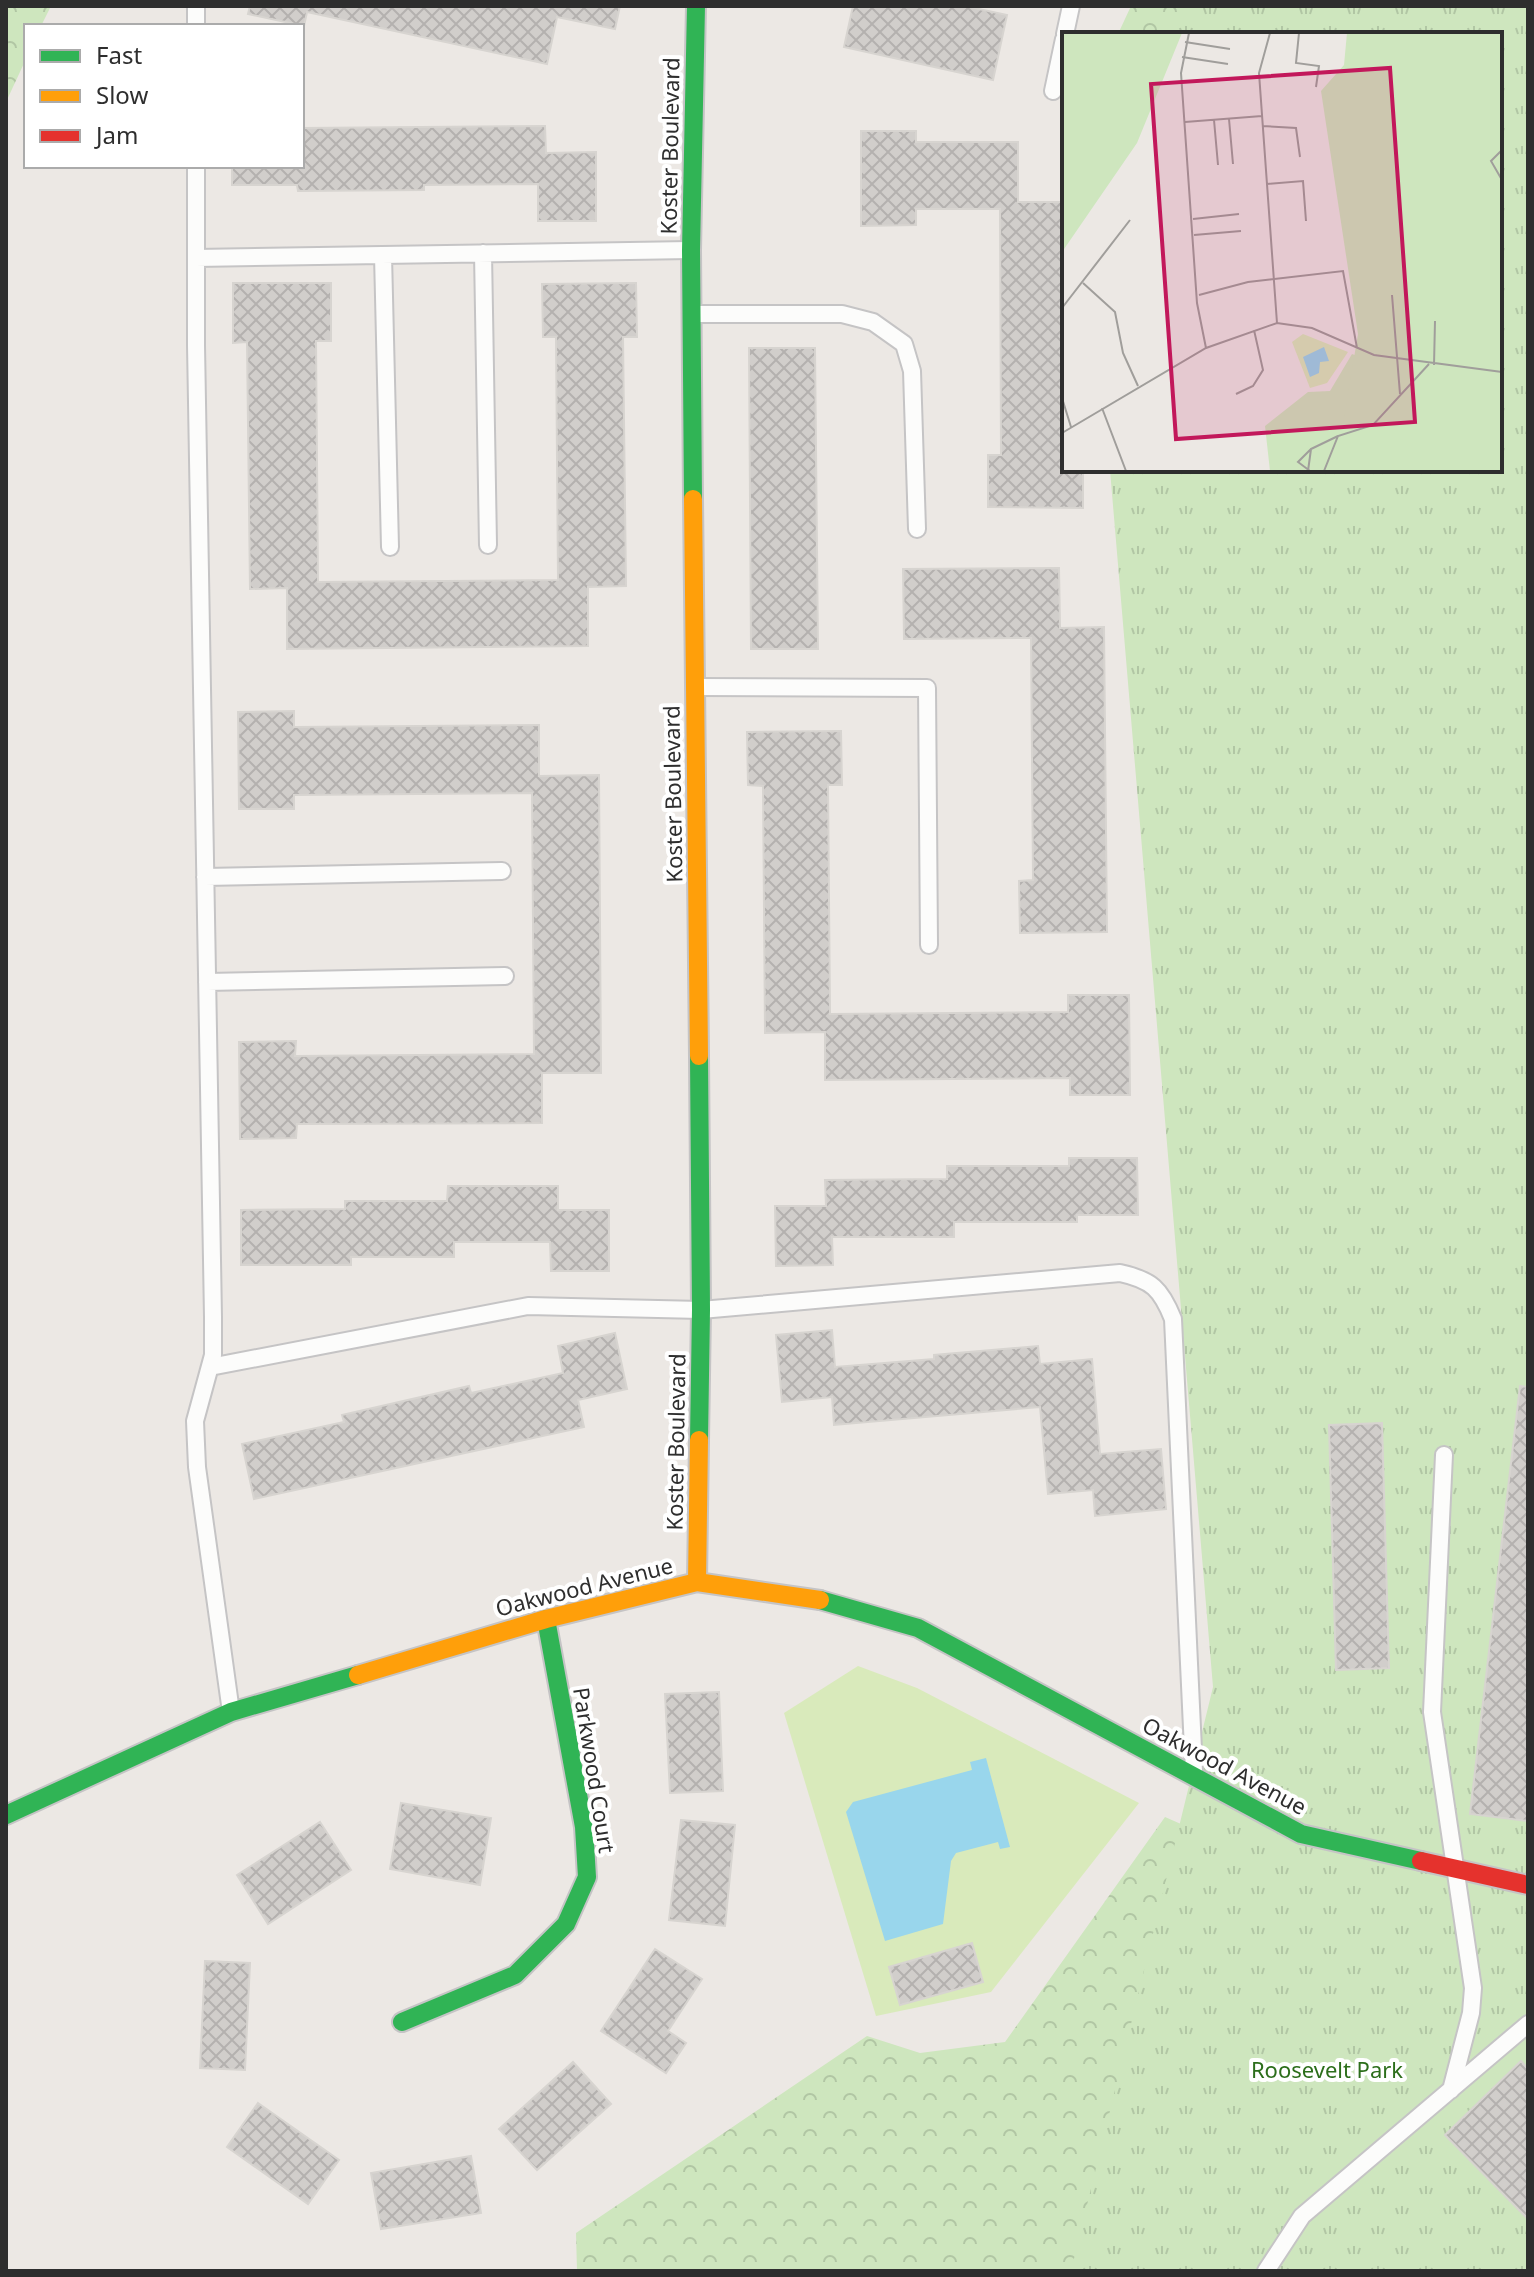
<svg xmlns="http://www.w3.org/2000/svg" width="1534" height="2277" font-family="'Noto Sans',sans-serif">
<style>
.forest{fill:url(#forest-crowns)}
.park{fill:url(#park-tufts)}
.pitch{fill:#d9eabb}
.water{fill:#99d6ec}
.building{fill:url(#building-cross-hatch);stroke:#d7d4d0;stroke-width:2}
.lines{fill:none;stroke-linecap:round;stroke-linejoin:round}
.lane-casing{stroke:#c5c4c5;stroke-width:20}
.fast-casing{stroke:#c5c4c5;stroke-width:22}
.slow-casing{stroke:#c5c4c5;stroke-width:22}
.jam-casing{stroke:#c5c4c5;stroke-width:22}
.lane{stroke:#fcfcfb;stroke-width:16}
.fast{stroke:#30b455;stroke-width:18}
.slow{stroke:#ff9f0a;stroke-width:18}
.jam{stroke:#e5322d;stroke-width:18}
.labels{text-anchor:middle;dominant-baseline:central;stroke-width:8;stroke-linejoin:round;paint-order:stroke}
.street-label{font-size:22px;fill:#2e2e2e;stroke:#fff}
.park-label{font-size:22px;fill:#2c6e1b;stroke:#fff}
.inset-road{fill:none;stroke:#a09e9b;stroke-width:2}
.view{fill:#c2185b;fill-opacity:0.15;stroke:#c2185b;stroke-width:4}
.inset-edge{fill:none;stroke:#2e2e2e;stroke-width:4}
</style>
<defs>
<pattern id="forest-crowns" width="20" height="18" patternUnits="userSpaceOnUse" patternTransform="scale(2)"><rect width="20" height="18" fill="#cee6be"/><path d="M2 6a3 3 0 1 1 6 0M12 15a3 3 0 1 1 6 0" fill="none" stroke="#b1c6a4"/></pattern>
<pattern id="park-tufts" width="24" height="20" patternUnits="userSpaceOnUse" patternTransform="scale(2)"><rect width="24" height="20" fill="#cee6be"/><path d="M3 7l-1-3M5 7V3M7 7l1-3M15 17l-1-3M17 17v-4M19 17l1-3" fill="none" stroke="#b1c6a4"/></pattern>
<pattern id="building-cross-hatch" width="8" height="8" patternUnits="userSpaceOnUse" patternTransform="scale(2)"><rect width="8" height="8" fill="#d1cecb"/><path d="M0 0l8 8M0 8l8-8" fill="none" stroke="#b4b1af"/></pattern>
</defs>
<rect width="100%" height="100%" fill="#ece8e4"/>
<!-- forest -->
<path class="forest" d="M6,6H51L41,26H26V59L6,102Z
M1131,6H1425L1399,34H1118Z
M1165,1817L1279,1867L1164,2271H577L576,2233L867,2036L920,2053L1005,2042Z"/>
<!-- park -->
<path class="park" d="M1193,6H1528V2271H1071L1213,1687L1110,470H1500V34H1164Z"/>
<!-- pitch -->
<path class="pitch" d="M858,1666L917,1688L1139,1803L991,1992L876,2016L784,1713Z"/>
<!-- water -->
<path class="water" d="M986,1758L1010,1847L1000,1849L998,1842L956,1853L951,1861L943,1924L885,1941L846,1812L853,1802L972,1770L970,1762Z"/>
<!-- building -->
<path class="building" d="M250,6H620L615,29L557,17L547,64L307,12L304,26L248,14Z
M853,6H965L1007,15L993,80L844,47Z
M545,126L546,153L596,152V221H538V184L424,185V190L298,191L297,185H232V166H302V128Z
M861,131H916V142H1018V202H1064V470H1083V508L988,507V455H1001L1000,209H916V225L861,226Z
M233,283H331V341H316L318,582L558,580L556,337H543L542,284L636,283L637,337H623L626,586L588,587V646L287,649V588L250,589L247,342L233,343Z
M749,348H815L818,649H751Z
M1059,568L1060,628L1104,627L1107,932L1020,933L1019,881L1033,880L1031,638L904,639L903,569Z
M294,711V727L539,725V776L599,775L601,1073H542V1123L297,1124L296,1138L240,1139L239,1042L296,1041L295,1056L534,1054L532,793L294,795V809H239L238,712Z
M841,731L842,785H828L830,1014L1068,1012V995H1129L1130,1095H1070V1078L825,1080V1032L765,1033L763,786L748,785L747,732Z
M1069,1158H1137L1138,1215H1077V1222H954V1237H832L833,1265L776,1266L775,1206H826L825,1180L947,1179V1166H1069Z
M448,1186H558V1210H609V1271H551L550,1242H454V1257H351V1265H241V1210L345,1209V1201H447Z
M832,1330L835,1367L934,1359V1355L1038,1346L1040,1364L1092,1359L1100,1454L1161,1449L1166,1509L1095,1516L1093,1490L1048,1494L1040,1407L834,1425L832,1397L782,1402L776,1335Z
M615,1333L627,1389L578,1400L584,1427L254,1499L242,1444L344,1422L342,1415L469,1386L471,1393L563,1373L558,1346Z
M1520,1386L1528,1387V1821L1470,1814Z
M1382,1423L1389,1668L1336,1670L1329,1425Z
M719,1692L723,1791L670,1793L665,1694Z
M401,1803L491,1818L480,1885L390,1869Z
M681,1820L735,1825L725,1926L669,1920Z
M320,1822L351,1870L268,1924L237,1875Z
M972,1943L983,1982L900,2005L889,1967Z
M655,1949L702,1979L668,2031L686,2043L666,2073L601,2031Z
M205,1961L250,1963L245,2070L200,2068Z
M1521,2061L1528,2069V2219L1445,2135Z
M573,2062L611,2104L537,2170L499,2129Z
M258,2103L339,2160L308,2204L227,2147Z
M471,2156L481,2213L381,2229L371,2173Z"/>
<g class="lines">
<!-- lane casing -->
<g class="lane-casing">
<path id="lane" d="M196,26V6
M1065,34L1071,6
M1053,91L1064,39
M196,166V345L213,1317V1355L195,1421L197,1467L231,1712
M483,253L488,545
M383,255L390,547
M196,258L690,250
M693,314H842L873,322L904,344L912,371L917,529
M696,687L927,688L929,945
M205,877L502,871
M207,982L505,976
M210,1367L528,1306L701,1310L1120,1273C1152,1280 1161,1289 1173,1319L1194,1771
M1444,1455L1432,1712L1473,1988L1471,2013L1451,2090
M1266,2271L1302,2216L1528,2024"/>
</g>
<!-- fast casing -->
<g class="fast-casing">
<path id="fast" d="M693,499L691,250L696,6
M699,1056L701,1310L699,1440
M820,1600L918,1628L1301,1834L1421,1861
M6,1815L231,1712L358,1675
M402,2022L515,1975L566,1924L587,1877L584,1827L546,1619"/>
</g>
<!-- slow casing -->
<g class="slow-casing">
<path id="slow" d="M693,499L699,1056
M697,1582L699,1440
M358,1675L546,1619L697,1582L820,1600"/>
</g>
<!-- jam casing -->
<g class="jam-casing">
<path id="jam" d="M1421,1861L1528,1885"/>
</g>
<!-- lane -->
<use href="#lane" class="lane"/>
<!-- fast -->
<use href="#fast" class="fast"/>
<!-- slow -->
<use href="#slow" class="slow"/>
<!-- jam -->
<use href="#jam" class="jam"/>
</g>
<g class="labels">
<!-- street labels -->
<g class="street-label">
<text transform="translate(669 146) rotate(-89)">Koster Boulevard</text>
<text transform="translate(672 794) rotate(-91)">Koster Boulevard</text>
<text transform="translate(675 1442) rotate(-89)">Koster Boulevard</text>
<text transform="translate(584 1586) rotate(-14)">Oakwood Avenue</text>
<text transform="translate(1225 1765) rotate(28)">Oakwood Avenue</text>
<text transform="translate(595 1770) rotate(81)">Parkwood Court</text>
</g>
<!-- park labels -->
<g class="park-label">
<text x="1327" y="2069">Roosevelt Park</text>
</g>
</g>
<!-- overview -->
<g transform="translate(1062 32)">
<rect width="440" height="440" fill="#ece8e4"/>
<path d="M0,1H120L75,111L0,220ZM290,322L309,329L340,439H208L203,394L246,360L268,359Z" fill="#cee6be"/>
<path d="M285,1H440V439H273L296,302L259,59L282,33Z" fill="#cee6be"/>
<path d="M241,302L286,320L265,351L248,356L230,310Z" fill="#d9eabb"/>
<path d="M262,315L267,329L258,330L257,341L248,345L241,325Z" fill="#99d6ec"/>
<path class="inset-road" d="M127,1L119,41L135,271L144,316M208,1L197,41L215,291M237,1L234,31L257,34L254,55M123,10L168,17M120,25L166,32M167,87L171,132M152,88L156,133M123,90L200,84M200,94L234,96L238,125M440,118L429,129L440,148M205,152L241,149L244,189M131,187L177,182M132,203L179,199M21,251L53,280L61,321L76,354M137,263L186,250L281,239L295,316M330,263L338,362M0,276L68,188M372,333L373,289M174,362L191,354L201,338L192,298M0,366L9,395M40,376L64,439M0,401L144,316L215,291L250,296L312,323L440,340M246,439L249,417L276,404M248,439L236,430L249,417M262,439L276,404L311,393L367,332"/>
<path class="view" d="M328,36L353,390L114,407L89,52Z"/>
<rect width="440" height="440" class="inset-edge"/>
</g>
<!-- border -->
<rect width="1534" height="2277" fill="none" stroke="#2e2e2e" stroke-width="16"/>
<!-- legend -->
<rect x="24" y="24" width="280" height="144" fill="#ffffff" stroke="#ababab" stroke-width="2"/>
<rect x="40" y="50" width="40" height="12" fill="#30b455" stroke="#ababab" stroke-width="2"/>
<text x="96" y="64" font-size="24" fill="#2e2e2e">Fast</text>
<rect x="40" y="90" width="40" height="12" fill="#ff9f0a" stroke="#ababab" stroke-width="2"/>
<text x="96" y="104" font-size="24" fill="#2e2e2e">Slow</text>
<rect x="40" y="130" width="40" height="12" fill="#e5322d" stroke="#ababab" stroke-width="2"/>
<text x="96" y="144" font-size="24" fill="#2e2e2e">Jam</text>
</svg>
